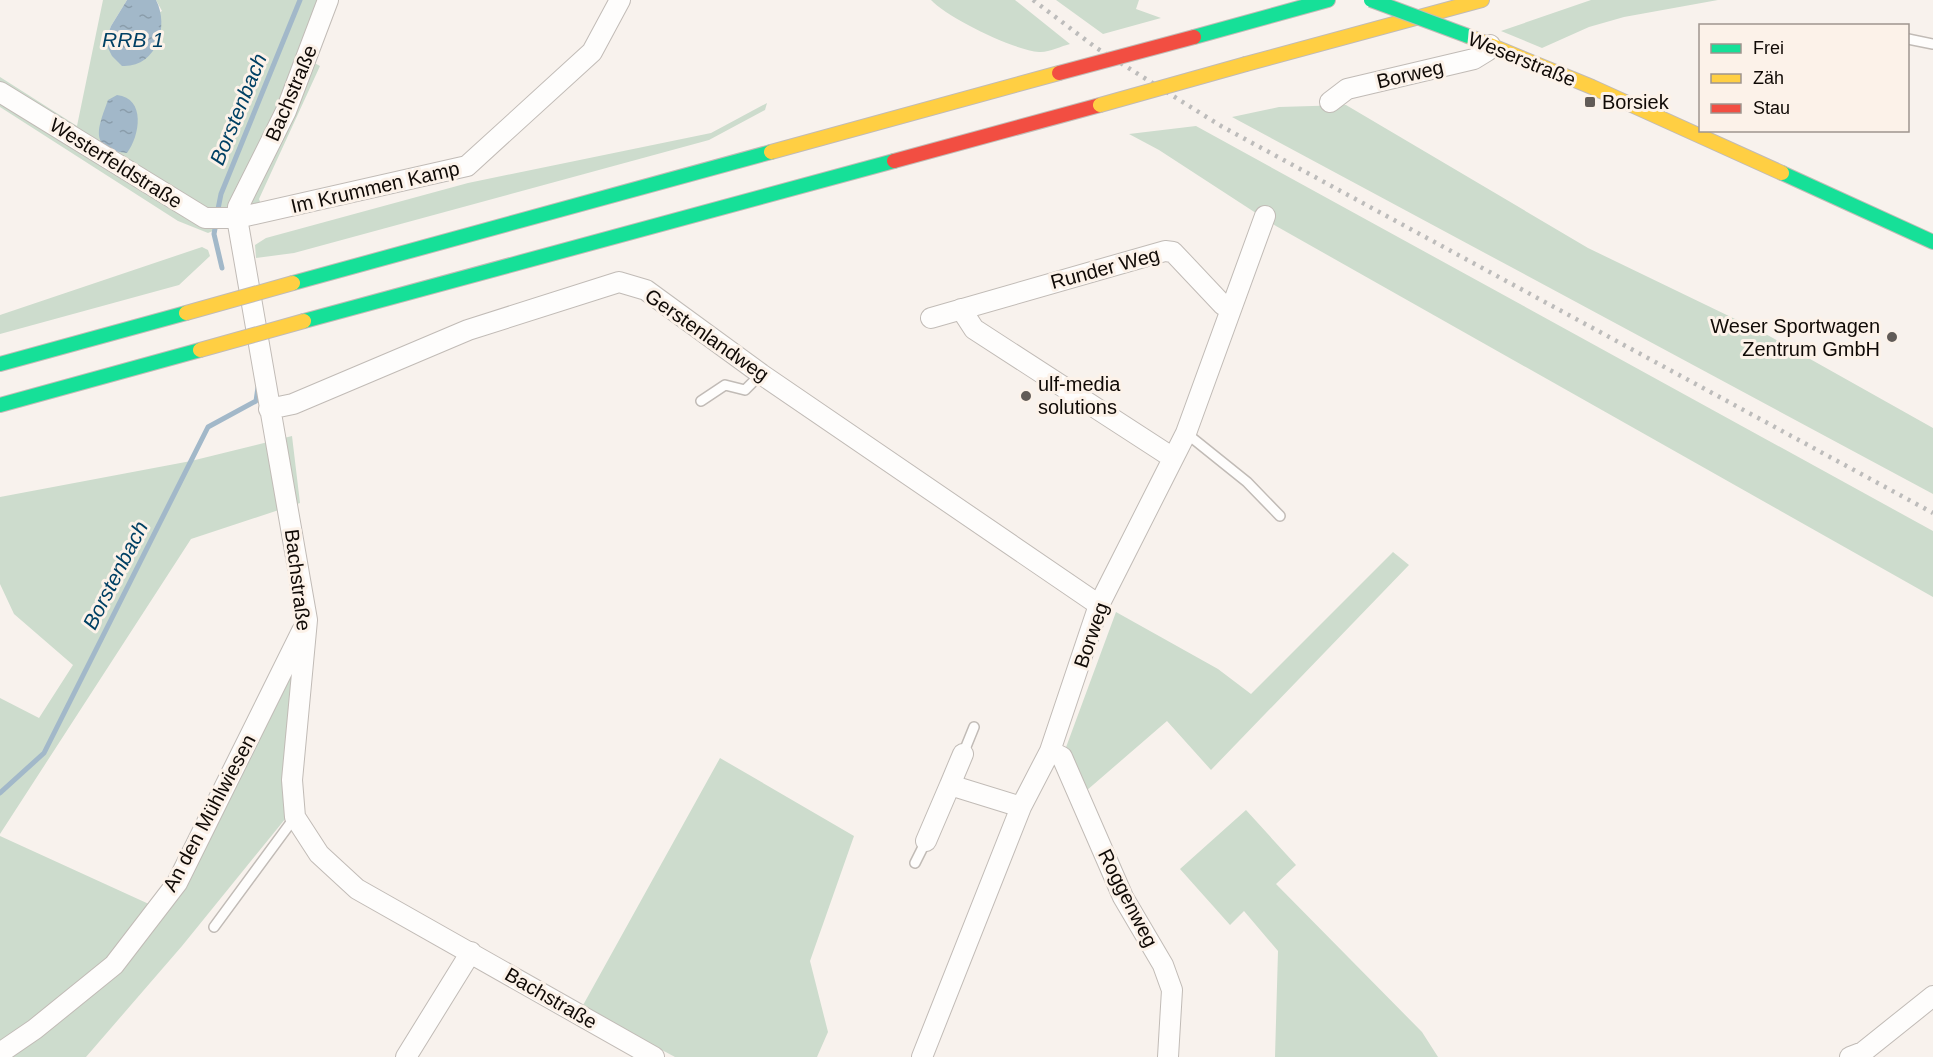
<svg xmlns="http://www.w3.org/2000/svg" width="1933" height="1057" font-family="Arial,sans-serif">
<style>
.green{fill:#cddccd}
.water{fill:url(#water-ripples)}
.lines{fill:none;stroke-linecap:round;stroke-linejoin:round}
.stream{stroke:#a2b8c9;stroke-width:5}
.lane-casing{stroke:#c1bbb6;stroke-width:12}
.street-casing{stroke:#c1bbb6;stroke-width:22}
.fast-casing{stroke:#c1bbb6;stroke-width:16}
.slow-casing{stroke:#c1bbb6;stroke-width:16}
.jam-casing{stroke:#c1bbb6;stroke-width:16}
.lane{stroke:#fefdfc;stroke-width:9}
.street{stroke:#fefdfc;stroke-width:20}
.fast{stroke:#16e098;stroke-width:14}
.slow{stroke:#ffcf43;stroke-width:14}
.jam{stroke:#f24e42;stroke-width:14}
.rail{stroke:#bdbcbb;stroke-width:4.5;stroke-dasharray:3 6;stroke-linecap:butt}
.fast-bridge-casing{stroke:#c1bbb6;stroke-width:16;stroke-linecap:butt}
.slow-bridge-casing{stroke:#c1bbb6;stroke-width:16;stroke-linecap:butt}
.jam-bridge-casing{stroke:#c1bbb6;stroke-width:16;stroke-linecap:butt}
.fast-bridge{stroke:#16e098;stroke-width:14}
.slow-bridge{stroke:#ffcf43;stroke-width:14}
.jam-bridge{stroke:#f24e42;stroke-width:14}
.poi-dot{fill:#615b57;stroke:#fcf2e9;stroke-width:2}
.labels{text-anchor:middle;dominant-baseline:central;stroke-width:6;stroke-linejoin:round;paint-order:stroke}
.street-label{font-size:20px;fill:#100a06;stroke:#fcf2e9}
.poi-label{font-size:20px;fill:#100a06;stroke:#fcf2e9;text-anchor:start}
.water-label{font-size:21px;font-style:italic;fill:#004064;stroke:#fcf2e9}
</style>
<defs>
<pattern id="water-ripples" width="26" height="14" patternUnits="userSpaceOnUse" patternTransform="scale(1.5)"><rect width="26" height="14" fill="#a2b8c9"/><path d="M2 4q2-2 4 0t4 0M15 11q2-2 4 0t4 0" fill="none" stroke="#8a9dab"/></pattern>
</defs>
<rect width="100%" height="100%" fill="#f8f2ed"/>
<!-- green -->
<path class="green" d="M103,0H127L111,26L105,42L162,11L156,0H322L302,56L320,66L259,199L263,210L208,233L178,221L0,107V77L77,126Z
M931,0H1015L1070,44C1061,46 1048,53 1039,52C1013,50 948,18 931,0Z
M1056,0H1139L1136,9L1161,18L1103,34Z
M1591,0H1718L1624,17L1589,27L1542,48L1501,31Z
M767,103L765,110L709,140L294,253L256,258L255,245L266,238L468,183L711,133Z
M1346,105L1588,248L1762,332L1933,428V494L1232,117L1279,107Z
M1196,126L1933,531V597L1276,226L1159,150L1129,134Z
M202,247L208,250L210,256L179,285L0,334V315Z
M292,436L300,503L191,539L0,834V698L39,718L73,665L14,614L0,584V497L191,461Z
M1393,552L1409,565L1211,770L1167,721L1086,791L1065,750L1116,612L1218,669L1251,694Z
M305,636L290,813L182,946L86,1057H0V836L162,910Z
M720,758L854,836L810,961L828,1032L817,1057H675L582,1007Z
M1246,810L1296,865L1276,884L1422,1032L1438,1057H1275L1278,951L1244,911L1230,925L1180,869Z"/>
<!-- water -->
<path class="water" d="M127,0H156C170,27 156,68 122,66L112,56L105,42L111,26Z
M117,95C146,98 140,136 127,153C88,149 98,128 108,100Z"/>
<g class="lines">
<!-- stream -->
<path class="stream" d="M217,214L221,194L300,0
M216,223L214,234L222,268
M0,793L44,753L208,427L256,401L258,387"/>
<!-- lane casing -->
<g class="lane-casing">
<path id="lane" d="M1908,39L1933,44
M701,401L725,385L745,390L761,374
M1186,433L1247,482L1280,516
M963,754L974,727
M915,863L926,841
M214,927L295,817"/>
</g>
<!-- street casing -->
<g class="street-casing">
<path id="street" d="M328,0L286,111L238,207L237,218L307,620L292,780L295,817L319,854L357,889L654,1057
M0,92L205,218H237L467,166L592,52L620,0
M1330,102L1347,89L1474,59L1487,51L1490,45
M961,309L974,329L1173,458
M931,318L1165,251L1173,252L1223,305L1231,307
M269,409L293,404L468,330L619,282L646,290L761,374L1099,605
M1050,751L1062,757L1123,897L1163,965L1172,990L1168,1057
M963,754L950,785L1021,807
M926,841L950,785
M0,1053L35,1029L114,965L177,883L302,631
M406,1057L471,952
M922,1057L1021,807L1050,751L1099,605L1186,433L1265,216
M1850,1057L1863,1052L1933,996"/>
</g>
<!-- fast casing -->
<g class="fast-casing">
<path id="fast" d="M1194,37L1328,0
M1782,173L1933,242
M293,283L771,152
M304,321L894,161
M0,364L186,313
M0,405L200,350"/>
</g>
<!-- slow casing -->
<g class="slow-casing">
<path id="slow" d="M1468,36L1592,87L1782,173
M1246,64L1482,0
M771,152L1059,73"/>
</g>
<!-- jam casing -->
<g class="jam-casing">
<path id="jam" d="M894,161L1100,105"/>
</g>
<!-- lane -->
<use href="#lane" class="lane"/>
<!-- street -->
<use href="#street" class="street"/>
<!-- fast -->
<use href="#fast" class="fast"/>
<!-- slow -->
<use href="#slow" class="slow"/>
<!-- jam -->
<use href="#jam" class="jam"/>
<!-- rail -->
<path class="rail" d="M1033,0L1095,47L1221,126L1933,513"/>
<!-- fast-bridge casing -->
<g class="fast-bridge-casing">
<path id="fast-bridge" d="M1371,0L1468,36"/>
</g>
<!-- slow-bridge casing -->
<g class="slow-bridge-casing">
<path id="slow-bridge" d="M1100,105L1246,64
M186,313L293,283
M200,350L304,321"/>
</g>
<!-- jam-bridge casing -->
<g class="jam-bridge-casing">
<path id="jam-bridge" d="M1059,73L1194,37"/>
</g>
<!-- fast-bridge -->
<use href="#fast-bridge" class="fast-bridge"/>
<!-- slow-bridge -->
<use href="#slow-bridge" class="slow-bridge"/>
<!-- jam-bridge -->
<use href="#jam-bridge" class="jam-bridge"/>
</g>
<!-- markers -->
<g class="poi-dot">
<rect x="1584" y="96" width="12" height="12" rx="3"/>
<circle cx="1892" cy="337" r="6"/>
<circle cx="1026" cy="396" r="6"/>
</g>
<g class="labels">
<!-- street labels -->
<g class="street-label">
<text transform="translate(1522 59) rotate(22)">Weserstraße</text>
<text transform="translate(1410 74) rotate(-13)">Borweg</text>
<text transform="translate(291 93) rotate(-67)">Bachstraße</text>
<text transform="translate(116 163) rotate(32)">Westerfeldstraße</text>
<text transform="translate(375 187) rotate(-13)">Im Krummen Kamp</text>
<text transform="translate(1105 268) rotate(-15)">Runder Weg</text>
<text transform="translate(707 335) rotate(35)">Gerstenlandweg</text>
<text transform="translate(298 580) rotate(83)">Bachstraße</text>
<text transform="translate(1091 635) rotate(-71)">Borweg</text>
<text transform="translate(209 813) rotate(-62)">An den Mühlwiesen</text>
<text transform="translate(1128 898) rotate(63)">Roggenweg</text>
<text transform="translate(551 998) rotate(30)">Bachstraße</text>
</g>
<!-- poi labels -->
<g class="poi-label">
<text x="1602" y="102">Borsiek</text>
<text x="1880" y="326" text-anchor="end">Weser Sportwagen<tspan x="1880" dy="23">Zentrum GmbH</tspan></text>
<text x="1038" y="384">ulf-media<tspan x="1038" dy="23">solutions</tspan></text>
</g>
<!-- water labels -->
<g class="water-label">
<text x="133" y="39">RRB 1</text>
<text transform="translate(238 109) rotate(-68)">Borstenbach</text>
<text transform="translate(115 575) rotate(-63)">Borstenbach</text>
</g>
</g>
<!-- legend -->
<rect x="1699" y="24" width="210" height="108" fill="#fcf2e9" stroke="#9e958e" stroke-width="1.5"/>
<rect x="1711" y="44" width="30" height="9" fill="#16e098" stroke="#9e958e" stroke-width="1.5"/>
<text x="1753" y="54" font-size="18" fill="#100a06">Frei</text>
<rect x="1711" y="74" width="30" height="9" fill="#ffcf43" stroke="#9e958e" stroke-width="1.5"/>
<text x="1753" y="84" font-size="18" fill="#100a06">Zäh</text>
<rect x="1711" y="104" width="30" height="9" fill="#f24e42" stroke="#9e958e" stroke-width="1.5"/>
<text x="1753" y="114" font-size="18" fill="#100a06">Stau</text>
</svg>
